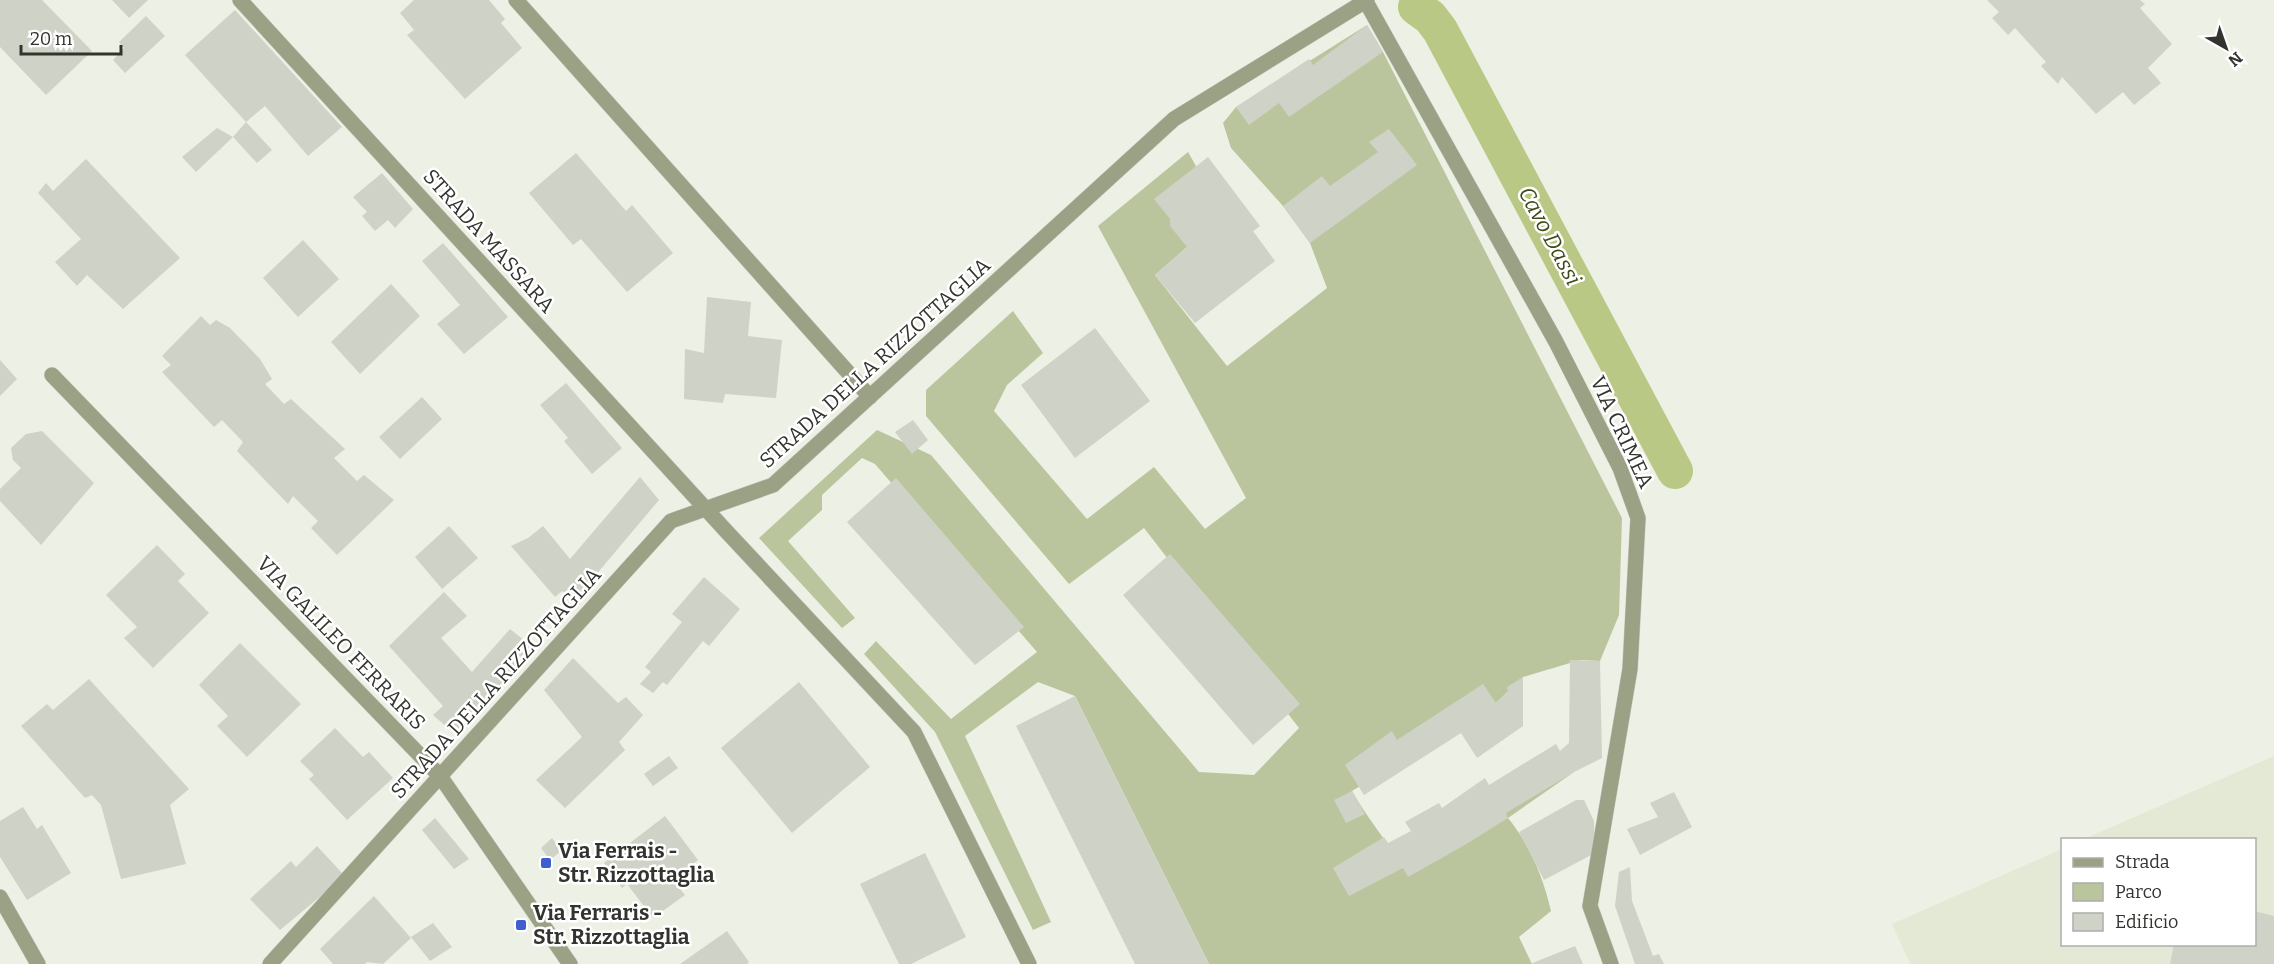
<svg xmlns="http://www.w3.org/2000/svg" width="2274" height="964" font-family="Bitter,serif">
<style>
.built{fill:#e4e9d5}
.green{fill:#bbc59d}
.lines{fill:none;stroke-linecap:round;stroke-linejoin:round}
.canal{stroke:#b9c885;stroke-width:36}
.building{fill:#cfd2c6}
.street-casing{stroke:#c8cac0;stroke-width:16}
.street{stroke:#9aa185;stroke-width:15}
.poi-dot{fill:#415ed1;stroke:#fff;stroke-width:2}
.labels{text-anchor:middle;dominant-baseline:central;stroke-width:5;stroke-linejoin:round;paint-order:stroke}
.street-label{font-size:21px;fill:#33342f;stroke:#fff}
.poi-label{font-size:21px;font-weight:bold;fill:#33342f;stroke:#fff;text-anchor:start}
.water-label{font-size:22px;font-style:italic;fill:#404918;stroke:#fff}
</style>
<rect width="100%" height="100%" fill="#edf0e4"/>
<!-- built -->
<path class="built" d="M2274,756V964H1910L1892,924L2062,849V944H2254V840L2084,839Z"/>
<!-- green -->
<path class="green" d="M1367,25L1383,52L1622,518L1619,615L1600,661L1580,660L1523,677L1496,703L1352,791C1367,818 1387,841 1403,867L1574,772L1508,818C1530,845 1543,877 1551,911L1519,937L1532,964H1209L1075,696L1038,682L965,736L1051,922L1033,930L935,732L864,654L876,641L951,719L1037,652L875,464L862,458L822,495V510L788,541L855,618L842,628L759,538L877,430L931,455L1199,772L1254,775L1299,728L1144,528L1069,584L926,416V390L1013,311L1043,353L1007,385L994,411L1087,519L1154,467L1205,529L1246,498L1098,226L1188,152L1205,182L1187,247L1155,275L1227,366L1327,288L1310,243L1283,206L1231,148L1223,123L1236,107Z"/>
<g class="lines">
<!-- canal -->
<path class="canal" d="M1416,7L1430,17L1440,30L1675,471"/>
</g>
<!-- building -->
<path class="building" d="M0,0H42L92,51L46,95L0,47Z
M112,0H148L129,18Z
M414,0H489L505,19L501,23L522,48L465,99L407,35L414,30L400,13Z
M1987,0H2140L2145,4L2140,8L2172,44L2148,68L2161,83L2134,105L2123,92L2096,114L2062,77L2058,84L2041,66L2046,62L2015,28L2008,35L1992,18L1999,12Z
M235,10L342,127L308,156L265,106L246,122L185,55Z
M146,16L165,36L125,73L113,60L124,48L119,42Z
M1367,25L1383,52L1289,117L1279,103L1249,125L1236,107L1309,59L1313,65Z
M246,122L272,150L257,163L233,137Z
M217,128L233,137L196,172L182,157Z
M1389,129L1417,165L1310,243L1283,206L1322,176L1330,186L1378,152L1369,142Z
M576,153L626,211L632,205L673,253L627,292L581,239L573,245L529,193Z
M1208,157L1260,226L1253,231L1275,261L1195,323L1155,275L1187,247L1170,226V219L1154,199Z
M86,159L180,258L123,309L87,275L77,286L55,262L81,239L38,193L46,183L53,191Z
M382,173L413,209L395,228L388,220L375,231L362,216L367,212L353,197Z
M303,240L339,279L298,317L263,278Z
M443,243L508,317L464,354L437,324L460,305L422,261Z
M391,284L420,316L360,374L331,342Z
M707,297L751,302L748,336L782,340L776,398L725,394L723,403L684,399L685,349L704,353Z
M201,316L210,325L216,320L230,328L260,359L272,379L265,384L284,404L291,399L345,449L334,458L357,481L364,475L394,500L337,555L311,528L318,521L293,496L288,504L237,451L243,442L222,420L214,427L162,372L171,365L162,356Z
M1095,328L1150,401L1075,458L1021,385Z
M0,360L17,379L0,396Z
M566,383L622,448L592,474L564,441L568,438L540,405Z
M422,397L442,419L400,459L379,437Z
M913,420L928,440L912,454L895,432Z
M42,431L94,483L41,545L0,501V489L21,468L13,460L11,448L26,434Z
M640,477L659,500L573,602L562,591L555,597L511,546L528,538L543,526L570,559Z
M896,478L1024,627L975,665L847,522Z
M449,526L478,558L442,589L415,557Z
M157,545L185,574L178,581L209,613L153,668L124,638L137,627L106,595Z
M1170,554L1300,704L1253,745L1123,595Z
M704,577L740,609L709,646L703,641L667,685L663,682L653,693L640,684L651,672L645,667L682,622L672,614Z
M444,592L467,616L441,638L472,672L510,629L534,648L456,735L433,715L443,706L389,646Z
M240,643L301,704L247,757L217,726L228,716L199,685Z
M573,658L618,703L626,697L643,715L619,742L625,750L565,808L536,780L582,737L544,690Z
M1570,660L1600,661L1602,758L1574,772L1506,813L1508,818L1463,846L1408,877L1403,868L1349,896L1333,868L1384,837L1388,843L1411,831L1405,822L1439,803L1442,808L1485,778L1489,785L1556,744L1560,751L1569,743Z
M1523,677V726L1477,758L1461,733L1364,795L1345,765L1392,731L1397,740L1483,684L1496,703L1508,692L1507,687Z
M89,679L189,789L170,805L186,864L121,879L101,805L92,795L85,798L21,726L47,704L53,710Z
M799,682L870,767L792,833L721,748Z
M1075,696L1209,964H1135L1016,726Z
M335,728L363,757L369,752L393,778L347,820L309,779L314,775L300,761Z
M669,756L678,768L653,786L644,774Z
M1352,791L1365,814L1346,823L1334,800Z
M1674,792L1692,827L1640,855L1627,829L1658,817L1650,803Z
M1576,800H1584L1594,821L1595,853L1544,880L1519,832Z
M23,807L37,829L42,825L71,873L27,900L0,857V821Z
M665,816L698,860L672,879L685,895L653,918L627,884L622,888L604,863Z
M435,818L469,859L454,869L422,830Z
M552,838L561,851L550,860L541,848Z
M317,846L343,874L322,895L280,930L250,899L291,861L296,867Z
M925,853L966,937L911,964H899L860,884Z
M1630,867L1632,901L1653,956L1659,954L1664,964H1635L1615,906L1619,872Z
M374,896L411,938L383,964L367,962L365,964H333L320,949Z
M2254,911L2274,916V964H2170L2174,944H2254Z
M433,923L452,947L430,961L411,937Z
M727,931L749,962L747,964H680Z
M1575,946L1583,964H1530Z"/>
<g class="lines">
<!-- street casing -->
<g class="street-casing">
<path id="street" d="M240,0L727,532L914,732L1029,964
M516,0L870,397
M1365,0L1556,342L1620,468L1638,518L1630,669L1590,906L1611,964
M52,375L440,776L570,964
M0,897L38,964
M270,964L671,521L773,485L1174,119L1367,0"/>
</g>
<!-- street -->
<use href="#street" class="street"/>
</g>
<!-- markers -->
<g class="poi-dot">
<rect x="540" y="857" width="12" height="12" rx="3"/>
<rect x="515" y="919" width="12" height="12" rx="3"/>
</g>
<g class="labels">
<!-- street labels -->
<g class="street-label">
<text transform="translate(489 241) rotate(48)">STRADA MASSARA</text>
<text transform="translate(875 363) rotate(-42)">STRADA DELLA RIZZOTTAGLIA</text>
<text transform="translate(1622 432) rotate(65)">VIA CRIMEA</text>
<text transform="translate(341 643) rotate(46)">VIA GALILEO FERRARIS</text>
<text transform="translate(496 683) rotate(-48)">STRADA DELLA RIZZOTTAGLIA</text>
</g>
<!-- poi labels -->
<g class="poi-label">
<text x="558" y="851">Via Ferrais -<tspan x="558" dy="24">Str. Rizzottaglia</tspan></text>
<text x="533" y="913">Via Ferraris -<tspan x="533" dy="24">Str. Rizzottaglia</tspan></text>
</g>
<!-- water labels -->
<g class="water-label">
<text transform="translate(1550 236) rotate(62)">Cavo Dassi</text>
</g>
</g>
<!-- legend -->
<rect x="2061" y="838" width="195" height="108" fill="#ffffff" stroke="#adaeac" stroke-width="1.5"/>
<rect x="2073" y="858" width="30" height="9" fill="#9aa185" stroke="#adaeac" stroke-width="1.5"/>
<text x="2115" y="868" font-size="18" fill="#33342f">Strada</text>
<rect x="2073" y="883" width="30" height="18" fill="#bbc59d" stroke="#adaeac" stroke-width="1.5"/>
<text x="2115" y="898" font-size="18" fill="#33342f">Parco</text>
<rect x="2073" y="913" width="30" height="18" fill="#cfd2c6" stroke="#adaeac" stroke-width="1.5"/>
<text x="2115" y="928" font-size="18" fill="#33342f">Edificio</text>
<!-- north arrow -->
<g transform="translate(2226 48) rotate(140)" stroke="#ffffff" stroke-width="4.5" paint-order="stroke">
<path d="M0-4.5L10 22L0 15L-10 22Z" fill="#33342f"/>
<text y="-9" font-size="16" font-weight="bold" text-anchor="middle" fill="#33342f">N</text>
</g>
<!-- scale -->
<path d="M21 45v9h100v-9" fill="none" stroke="#33342f" stroke-width="3"/>
<text x="30" y="45" font-size="18" fill="#33342f" stroke="#ffffff" stroke-width="4.5" paint-order="stroke">20 m</text>
</svg>
